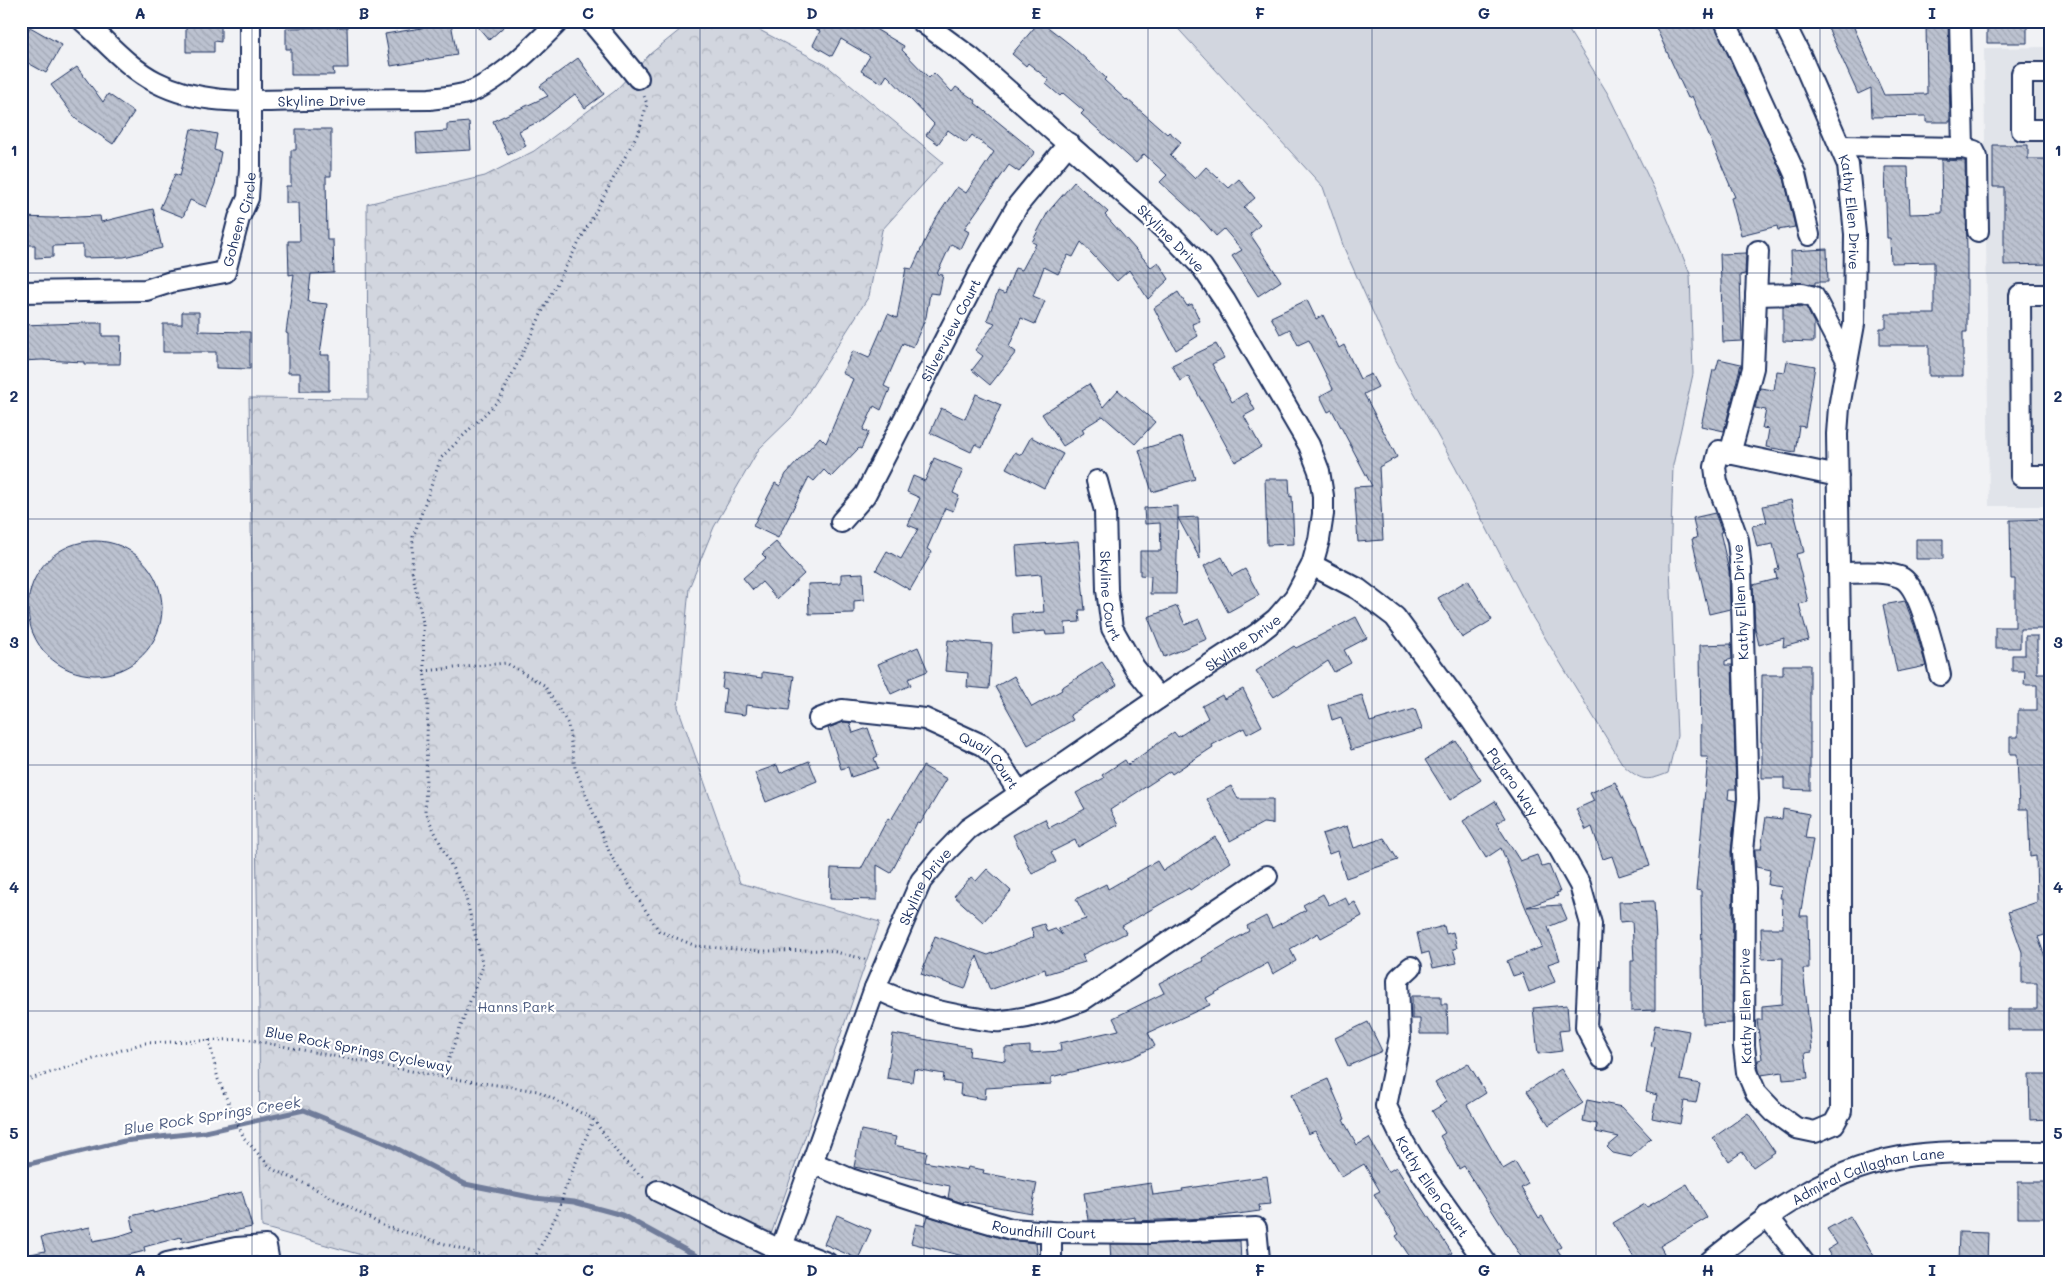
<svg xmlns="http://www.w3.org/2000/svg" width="2072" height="1284" font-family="Mali,sans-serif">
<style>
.built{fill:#e1e4ea}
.green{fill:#d2d6df;stroke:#76829e}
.forest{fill:url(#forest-crowns);stroke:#76829e}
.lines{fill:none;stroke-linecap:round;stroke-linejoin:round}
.stream{stroke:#707c9a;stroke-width:5}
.building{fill:url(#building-back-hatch);stroke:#1b2f5e}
.minor-casing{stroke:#1b2f5e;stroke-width:24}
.path{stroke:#1b2f5e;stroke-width:3;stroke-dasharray:1 4;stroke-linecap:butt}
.minor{stroke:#fff;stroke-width:20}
.grid{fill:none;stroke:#1b2f5e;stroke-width:1;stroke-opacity:0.55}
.labels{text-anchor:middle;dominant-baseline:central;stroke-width:4.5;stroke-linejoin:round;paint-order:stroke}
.street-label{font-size:14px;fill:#1b2f5e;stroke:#fff}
.park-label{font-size:14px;fill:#49597e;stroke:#fff}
.water-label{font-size:15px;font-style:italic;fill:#4c5c81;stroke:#fff}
.neatline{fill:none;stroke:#1b2f5e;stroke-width:2}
.grid-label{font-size:16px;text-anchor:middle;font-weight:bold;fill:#1b2f5e}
</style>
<defs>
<pattern id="forest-crowns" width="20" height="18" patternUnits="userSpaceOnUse" patternTransform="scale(1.25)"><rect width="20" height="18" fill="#d2d6df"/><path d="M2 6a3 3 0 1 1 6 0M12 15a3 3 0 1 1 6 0" fill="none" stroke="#b4b8c2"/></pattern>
<pattern id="building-back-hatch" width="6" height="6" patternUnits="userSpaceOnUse" patternTransform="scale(1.25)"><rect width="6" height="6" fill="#bcc2d0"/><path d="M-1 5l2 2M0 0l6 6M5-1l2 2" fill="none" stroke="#a1a7b5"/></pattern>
</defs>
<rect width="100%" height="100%" fill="#f1f2f5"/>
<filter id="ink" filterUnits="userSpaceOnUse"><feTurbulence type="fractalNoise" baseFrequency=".02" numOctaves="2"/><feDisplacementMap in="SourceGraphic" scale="10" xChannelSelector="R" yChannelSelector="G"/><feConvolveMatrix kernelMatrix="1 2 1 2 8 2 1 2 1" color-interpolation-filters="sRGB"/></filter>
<g filter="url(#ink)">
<!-- built -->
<path class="built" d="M2051,47V506H1989L1984,48Z"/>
<!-- green -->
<path class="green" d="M1171,21H1563L1608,94L1660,201L1690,274L1693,374L1673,465L1670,566L1677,736L1668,773C1646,782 1641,781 1623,765L1533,618L1455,467L1389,348L1344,248L1323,187Z"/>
<!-- forest -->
<path class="forest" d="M691,21H734L748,24L826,65L943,162L882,230L869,296L793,416L759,449L714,527L689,588L678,707L740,883L880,922L761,1263H381L358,1254L262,1227L260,1161L259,1011L249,398L368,399L367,204L485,176L534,151L615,91L650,54Z"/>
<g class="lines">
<!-- stream -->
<path class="stream" d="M21,1166L124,1141L205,1132L304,1110L388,1144L465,1184L535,1198L574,1202L622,1215L709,1263"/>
</g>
<!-- building -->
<path class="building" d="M186,21H221V42L214,41V52H186Z
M473,21H510L489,40Z
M802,21H862L904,46L902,50L929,78L934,73L952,92L956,87L976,101L975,103L1035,152L1019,172L1009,165L964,229L969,232L961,249L951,244L937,274L943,275L939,294L930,293L926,317L913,347L903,343L884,386L890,389L881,410L874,406L863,430L869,432L861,449L859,448L831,477L824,470L814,481L809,477L778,538L753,526L775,483L780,486L786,474L820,437L826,443L853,379L842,373L853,351L869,358L888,314L897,318L906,268L912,269L934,221L957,187L966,193L994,152L972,135L966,143L948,130L938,144L926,135L934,124L887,75L882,83L861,71L870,56L841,39L832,56L813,45L820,31Z
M1040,21L1072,46L1106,78L1104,80L1126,100L1127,99L1167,134L1169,132L1181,142L1170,155L1195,179L1206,167L1229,188L1239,179L1255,198L1244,207L1260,225L1250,234L1281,281L1258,296L1232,256L1242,250L1224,229L1216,236L1204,222L1160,182L1167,175L1144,154L1136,163L1081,114L1084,111L1063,93L1060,96L1046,84L1049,80L1028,63L1026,66L1012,54Z
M1653,21H1713L1784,178L1795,227L1778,230L1777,226L1741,235L1731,198L1735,197L1692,96L1688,98Z
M1825,21H1851L1884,95L1927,94L1926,21H1948L1950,122H1926V116L1872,117L1871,88L1858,94Z
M1987,21H2022V26H2027V43H1987Z
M451,23L457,55L391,66L385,34Z
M30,27L62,45L46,73L21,59V42Z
M347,27L348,68H333L334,75H291V49H286V28Z
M578,58L604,94L585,108L575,94L540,121L519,131L526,146L508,155L493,121L548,96L540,86Z
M77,67L103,102L108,94L134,112L113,144L76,119L51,85Z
M469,122L471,150L417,153L416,133L447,131V124Z
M191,129L217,134L214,150L221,152L215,184L206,207L190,200L183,217L160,208L175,174L180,176Z
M296,129H331V176H326L327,240H333L334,273L311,274L308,302L327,304L320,355H329V391H300V373H288V334L286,333L294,274L289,275L288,241H300L299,203H286V186H291V150H296Z
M1993,145H2028V159H2051V264L2004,265V187H1993Z
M1941,160L1965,161L1967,250V332H1963V376H1929V345H1880V328H1886V314H1934V262L1891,263L1890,238H1887L1885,167H1908L1910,214L1942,213Z
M1074,182L1108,212L1105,215L1151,267L1158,262L1169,279L1148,299L1129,270L1117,281L1081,242L1073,257L1068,255L1058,274L1044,267L1033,296L1045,301L1035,324L1021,318L1009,347L1016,352L990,385L972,370L983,356L975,350L995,323L987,320L998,291L1005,294L1015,268L1022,270L1036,244L1032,242L1048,212Z
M153,209L162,248L124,257L83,258V245L53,246V257L35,258V245H21V217L53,218L100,216L101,222Z
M1827,249L1828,282H1815V285L1792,282L1791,251Z
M1746,253L1745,274L1740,275L1742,341L1723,342L1720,254Z
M1178,292L1187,306L1192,304L1200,321L1192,324L1198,336L1176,350L1154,308Z
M1307,300L1316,319L1323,315L1339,348L1344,345L1360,379L1371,374L1378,387L1364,394L1397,457L1379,467L1383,540L1358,542L1354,487L1372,486L1332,410L1328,412L1320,396L1333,389L1309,340L1298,345L1290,329L1280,334L1271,317Z
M1783,306L1806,307L1814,323V342L1783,341Z
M182,312H199V331L250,332V369L216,368V352H163V324H182Z
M84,323H102V336H121L120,364H84V362L42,360L21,361V325Z
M1216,344L1224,358L1212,364L1232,402L1246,393L1255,410L1244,416L1261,447L1235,462L1188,376L1180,381L1172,365Z
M1719,359L1741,364L1724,431L1701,426L1713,370H1716Z
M1787,361L1815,366L1805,427L1799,426L1795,452L1766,447L1769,429L1762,428L1766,410L1755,408L1760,388L1774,390L1777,371L1785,372Z
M1089,384L1103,407L1118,390L1155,422L1135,444L1103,416L1082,429L1084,433L1063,446L1042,414Z
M976,394L1001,405L982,448L975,444L971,452L930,433L941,408L965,419Z
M1031,437L1063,454L1044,488L1006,468L1015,452L1021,455Z
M1182,437L1195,479L1152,492L1139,450Z
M934,458L963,470L953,493L959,496L953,511L945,508L927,549L932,552L910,590L876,570L887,551L901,559L918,529L908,525L920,498L907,492L913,476L925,481Z
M1265,479H1289L1290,497L1292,496L1294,544L1267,545Z
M1791,500L1804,552L1796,554L1808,602L1799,604L1809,640L1783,647L1784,638L1759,645L1755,628L1753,585L1777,579L1775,570L1779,569L1773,544L1757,547L1752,526L1767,522L1763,506Z
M1178,506V518L1198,517L1200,559L1178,518L1176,594H1150L1151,576L1140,575V551H1161L1160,523L1145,524L1144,508Z
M1715,513L1722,532H1720L1729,571L1730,609L1709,614L1692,539L1697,538L1693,518Z
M2051,519V629H2020V648H1995V627H2015V579H2011L2010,520Z
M1916,539H1943V559H1916Z
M1078,541L1085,610H1079L1080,622L1065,623L1066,634L1046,635L1045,631L1013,634L1012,614L1044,612L1041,574L1018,576L1016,546Z
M28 608a67 67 0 1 1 134 0a67 67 0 1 1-134 0Z
M776,542L804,574L777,599L762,582L753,590L743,578L766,558L762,554Z
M1222,557L1232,576L1245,569L1259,595L1228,612L1204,566Z
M863,573L864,600L854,601V613L809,614L808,584L841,583V574Z
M1468,580L1492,620L1462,638L1438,598Z
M1905,601L1914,625L1926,666L1897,672L1883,605Z
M1177,606L1185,625L1199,619L1207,639L1164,657L1148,617Z
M1356,617L1367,638L1344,650L1351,663L1334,672L1328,661L1274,697L1256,671L1294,646L1296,648Z
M2025,636H2037V673H2051V933L2038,937L2048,965H2051V1030H2008V1009H2037V983H2022V952L2008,912L2037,902L2036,856L2030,857L2028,809H2019L2017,754H2010V737H2018V710H2037V685H2024L2025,671H2012V655H2025Z
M948,640L992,644L989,689L967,687L968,673L945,671Z
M1731,644L1732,659L1725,661V665H1732L1736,789H1729L1728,799L1736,801L1731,852L1733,888L1732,1023L1703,1024L1701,891L1696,890L1708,757H1701L1700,645Z
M918,647L928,671L908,679L911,685L891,694L878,664Z
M1102,662L1117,685L1070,715L1073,720L1028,745L995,687L1014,676L1032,707L1062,690L1061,688Z
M1783,665H1810V790L1784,789V778H1762V742H1761L1762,675H1783Z
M762,672L794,676L789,710L746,705L745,715L723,712L726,689L722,688L724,673L762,678Z
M1243,689L1262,726L1247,734L1244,728L1212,745L1213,747L1172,774L1170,771L1110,810L1118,825L1078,847L1075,840L1051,852L1056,862L1032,874L1013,835L1045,819L1049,828L1085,809L1076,793L1104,778L1102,775L1125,760L1128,765L1174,732L1178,737L1208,718L1202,706L1222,695L1224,699Z
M1362,695L1370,722L1415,709L1422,729L1351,750L1341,717L1332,720L1328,705Z
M844,722L850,723L853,733L868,728L878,756L874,758L878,768L851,777L848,767L841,769L828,728Z
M1456,741L1481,780L1450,800L1425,760Z
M809,761L817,781L766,802L755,773L777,765L780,773Z
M923,766L947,779L920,824L917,823L891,873L877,865V900L830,899L831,868L861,869L888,818L891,820Z
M1615,782L1635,825H1637L1650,866L1619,876L1612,856L1603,859L1592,827L1586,830L1576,809L1594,801L1590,793Z
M1231,786L1238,799H1273V824L1263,823L1230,841L1207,799Z
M1495,801L1505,818L1496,823L1520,861L1537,855L1542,867L1549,865L1560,892L1556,893L1558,896L1527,907L1561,905L1567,919L1548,927L1560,960L1548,964L1555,982L1529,992L1522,973L1513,976L1507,961L1542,947L1501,848L1486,858L1463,821Z
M1783,809L1809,814L1805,838L1813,839L1800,916H1808L1809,969H1803L1812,1052L1805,1053L1808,1078L1783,1080L1782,1072L1761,1075L1759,1071L1758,1060L1762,1059L1757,1020H1762V1006L1782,1004L1783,958L1762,959L1761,928H1783L1782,898H1780L1782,887L1768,885L1770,870L1756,867L1755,851V849H1761L1766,817L1782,819Z
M1347,826L1354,848L1384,838L1398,860L1346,878L1337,851L1329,854L1322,834Z
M1215,837L1231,862L1190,890L1189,888L1122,926L1126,933L1082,955L1085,962L1046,974L1045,969L990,990L977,956L965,989L921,974L935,936L988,955L1034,937L1031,928L1044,924L1047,932L1055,929L1062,935L1058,928L1086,919L1076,899L1106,884L1108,889L1157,861L1163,871Z
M987,869L1011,891L983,922L954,896L971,877L976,881Z
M1323,894L1329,905L1345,897L1349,905L1355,902L1362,916L1321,938L1318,933L1290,949L1296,961L1273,974L1268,963L1206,998L1210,1005L1148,1033L1155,1046L1131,1058L1051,1077V1084L986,1088L985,1099L960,1095L961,1084L943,1081L944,1074L914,1069L912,1082L887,1078L893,1034L970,1047L969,1056L1005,1061V1048L1030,1046V1053L1061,1051L1060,1043L1119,1030L1113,1018L1164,993L1159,983L1204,961L1202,958L1249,931L1247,926L1266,916L1272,928L1306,910L1303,905Z
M1654,901L1656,940H1655V1010L1631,1011V961H1634L1632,921L1620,922L1619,902Z
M1444,926L1446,934L1453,932L1457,948L1453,949L1457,963L1433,968L1429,952L1422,954L1417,933Z
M1412,996H1441V1004H1447L1448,1034H1420V1019H1412Z
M1567,1005L1569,1030L1559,1031L1562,1051L1538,1054L1533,1008Z
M1368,1022L1382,1051L1348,1066L1335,1038Z
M1655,1025L1689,1031L1680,1080L1700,1084L1696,1103L1684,1101L1680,1124L1652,1118L1657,1095L1646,1092L1655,1047L1651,1046Z
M1468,1063L1486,1093L1467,1105L1503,1169L1515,1162L1528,1184L1521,1188L1539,1218L1542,1216L1561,1247L1557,1249L1566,1263H1525L1464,1166L1459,1169L1440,1136L1445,1133L1432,1111L1447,1102L1435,1083Z
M1561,1069L1583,1103L1549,1125L1527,1091Z
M2029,1074H2051V1119L2030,1120Z
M1328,1079L1345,1119L1343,1120L1357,1145L1369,1138L1388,1172L1396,1167L1452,1253L1437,1263H1414L1396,1236L1399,1234L1374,1194L1380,1191L1364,1164L1342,1177L1315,1131L1308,1134L1291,1095Z
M1587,1100L1622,1107L1651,1138L1631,1157L1613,1153L1607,1147L1619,1137L1596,1132L1597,1124L1583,1121Z
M1748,1113L1775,1152L1753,1167L1742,1152L1729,1161L1713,1138Z
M861,1130L896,1137L894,1145L927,1152L925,1162L967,1170L968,1167L984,1170L983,1173L1037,1183L1031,1213L964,1201L963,1203L948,1198L950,1186L854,1167Z
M1267,1176L1271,1204L1259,1205L1260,1211L1208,1218L1135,1221V1217L1110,1221L1088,1220L1084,1193L1151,1183L1153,1195L1183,1191L1182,1189Z
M2018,1182H2051V1218H2018Z
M1687,1184L1707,1218L1660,1246L1665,1255L1652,1263H1637L1613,1223L1645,1204L1647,1207Z
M242,1192L252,1227L182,1242L181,1237L144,1247L145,1251L95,1263H84V1259L67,1263H21V1256L45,1251L41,1237L90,1227L93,1241L119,1236L134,1231L131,1216L153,1211V1213Z
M837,1215L871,1230L858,1259L824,1244Z
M928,1216L1008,1240L1036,1243L1037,1252L1034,1263H991L911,1243L916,1224L925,1226Z
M1850,1216L1874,1256L1863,1263H1835L1827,1250L1837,1244L1827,1229Z
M1959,1232L1988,1233L1987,1263H1958Z
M1240,1241L1241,1263H1111L1110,1244Z"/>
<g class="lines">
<!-- minor casing -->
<g class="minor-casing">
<g id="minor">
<path id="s1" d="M83,21C107,42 127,67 156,82C202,106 254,101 304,100C346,100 388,99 430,99C446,97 464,96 479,88C509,72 535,45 559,21"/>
<path d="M591,21L638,78"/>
<path d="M1725,21L1795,174L1809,235"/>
<path id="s2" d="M1783,21L1801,57L1848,165L1855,234L1854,324L1839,407L1837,434L1841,695V1111L1834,1124L1815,1132L1796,1128L1774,1112L1756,1093L1747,1072L1744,1046L1745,888L1743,851L1748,799L1741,570L1738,540L1717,482L1715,467L1719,451L1838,476"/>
<path d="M1960,21L1963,148"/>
<path d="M2051,73H2022V130H2051"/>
<path d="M1840,146L1963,148L1974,151L1977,157L1978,231"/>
<path id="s3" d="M21,292L146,290L171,282L225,272L239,218L248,198L250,168V21"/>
<path d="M1756,295L1802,294L1814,297L1847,360"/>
<path d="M2051,295H2020L2021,476H2051"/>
<path d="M1730,454L1753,368L1758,251"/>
<path id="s4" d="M1097,481L1105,511L1107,590L1112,628L1134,667L1159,698"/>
<path id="s5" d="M841,522L865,495L986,260L1018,205L1069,143"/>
<path id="s6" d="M1312,565L1358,589L1395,617L1472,721L1558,846L1580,885L1591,924L1586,1027L1602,1058"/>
<path d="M1839,573C1859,573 1881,570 1900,577C1920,585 1935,654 1940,675"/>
<path id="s7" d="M819,719L842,710L925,719L982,745L996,757L1020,794"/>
<path id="s8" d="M1411,967L1399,978L1398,981L1400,1037L1386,1106L1404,1143L1424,1176L1486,1263"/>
<path d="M875,988C907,1004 939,1013 974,1018C982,1019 992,1022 1000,1021C1028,1019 1055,1011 1081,1001L1267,876"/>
<path id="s9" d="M813,1163L850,1179L959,1214L1011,1229L1051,1232L1150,1233L1256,1228L1259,1259"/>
<path d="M658,1191L780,1250"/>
<path d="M1767,1216L1804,1263"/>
<path d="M1051,1232V1263"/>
<path d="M782,1246L827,1263"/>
<path d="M167,1263L236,1248L266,1246L269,1263"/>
<path id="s10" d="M776,1263L875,988L921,881L941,857L968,829L1159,698L1257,634L1276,619L1295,597L1312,565L1319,540L1323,514V496L1319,471L1309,445L1225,301L1202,267L1173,237L971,58L921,21"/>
<path id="s11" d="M1708,1263C1770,1213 1832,1165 1914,1155C1959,1150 2006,1152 2051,1152"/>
</g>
</g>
<!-- path -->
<path class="path" d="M424,671L506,663L544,685L568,724L575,768L611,856L659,931L696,946L763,951L828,950L868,960
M209,1040L218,1079L244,1138L272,1169L310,1186L384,1226L510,1263
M442,1077L483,966L465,894L425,812L428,702L424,671L423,623L412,571L413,537L441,458L500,399L549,298L639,131L647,104L643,93
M21,1082L144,1043L246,1039L442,1077L538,1091L593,1119L622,1159L645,1179
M532,1263L559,1210L564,1192L593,1120"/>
<!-- minor -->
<use href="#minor" class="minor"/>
</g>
</g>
<!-- grid -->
<path class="grid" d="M252,21V1263M476,21V1263M700,21V1263M924,21V1263M1148,21V1263M1372,21V1263M1596,21V1263M1820,21V1263M21,273H2051M21,519H2051M21,765H2051M21,1011H2051"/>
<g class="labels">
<!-- street labels -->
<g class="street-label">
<text stroke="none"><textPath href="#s1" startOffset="264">Skyline Drive</textPath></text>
<text stroke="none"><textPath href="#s2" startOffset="205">Kathy Ellen Drive</textPath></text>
<text stroke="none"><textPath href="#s3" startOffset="261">Goheen Circle</textPath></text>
<text transform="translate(1171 238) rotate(45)">Skyline Drive</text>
<text stroke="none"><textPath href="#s5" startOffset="222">Silverview Court</textPath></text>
<text stroke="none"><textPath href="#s4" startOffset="116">Skyline Court</textPath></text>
<text transform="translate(1740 602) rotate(-93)">Kathy Ellen Drive</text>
<text stroke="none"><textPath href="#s10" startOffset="811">Skyline Drive</textPath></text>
<text stroke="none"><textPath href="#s7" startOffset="186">Quail Court</textPath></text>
<text stroke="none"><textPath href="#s6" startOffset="301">Pajaro Way</textPath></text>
<text stroke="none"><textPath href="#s10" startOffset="406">Skyline Drive</textPath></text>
<text transform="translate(1745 1006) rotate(-91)">Kathy Ellen Drive</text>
<text transform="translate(359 1049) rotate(11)">Blue Rock Springs Cycleway</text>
<text stroke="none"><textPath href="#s11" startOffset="186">Admiral Callaghan Lane</textPath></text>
<text stroke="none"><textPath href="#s8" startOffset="239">Kathy Ellen Court</textPath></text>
<text stroke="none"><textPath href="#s9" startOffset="242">Roundhill Court</textPath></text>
</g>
<!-- park labels -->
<g class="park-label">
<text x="516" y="1006">Hanns Park</text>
</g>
<!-- water labels -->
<g class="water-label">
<text transform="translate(212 1115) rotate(-9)">Blue Rock Springs Creek</text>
</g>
</g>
<!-- margin -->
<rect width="2072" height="1284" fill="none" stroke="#fff" stroke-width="55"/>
<rect x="28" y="28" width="2016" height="1228" class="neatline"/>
<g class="grid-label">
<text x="140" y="19">A</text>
<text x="364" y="19">B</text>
<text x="588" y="19">C</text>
<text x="812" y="19">D</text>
<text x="1036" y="19">E</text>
<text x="1260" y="19">F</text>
<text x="1484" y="19">G</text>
<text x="1708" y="19">H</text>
<text x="1932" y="19">I</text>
<text x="14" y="156">1</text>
<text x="2058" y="156">1</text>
<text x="14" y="402">2</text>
<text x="2058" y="402">2</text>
<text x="14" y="648">3</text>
<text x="2058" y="648">3</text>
<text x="14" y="893">4</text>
<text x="2058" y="893">4</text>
<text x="14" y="1139">5</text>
<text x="2058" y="1139">5</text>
<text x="140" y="1276">A</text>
<text x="364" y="1276">B</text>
<text x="588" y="1276">C</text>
<text x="812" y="1276">D</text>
<text x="1036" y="1276">E</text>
<text x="1260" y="1276">F</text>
<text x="1484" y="1276">G</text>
<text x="1708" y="1276">H</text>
<text x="1932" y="1276">I</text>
</g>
</svg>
